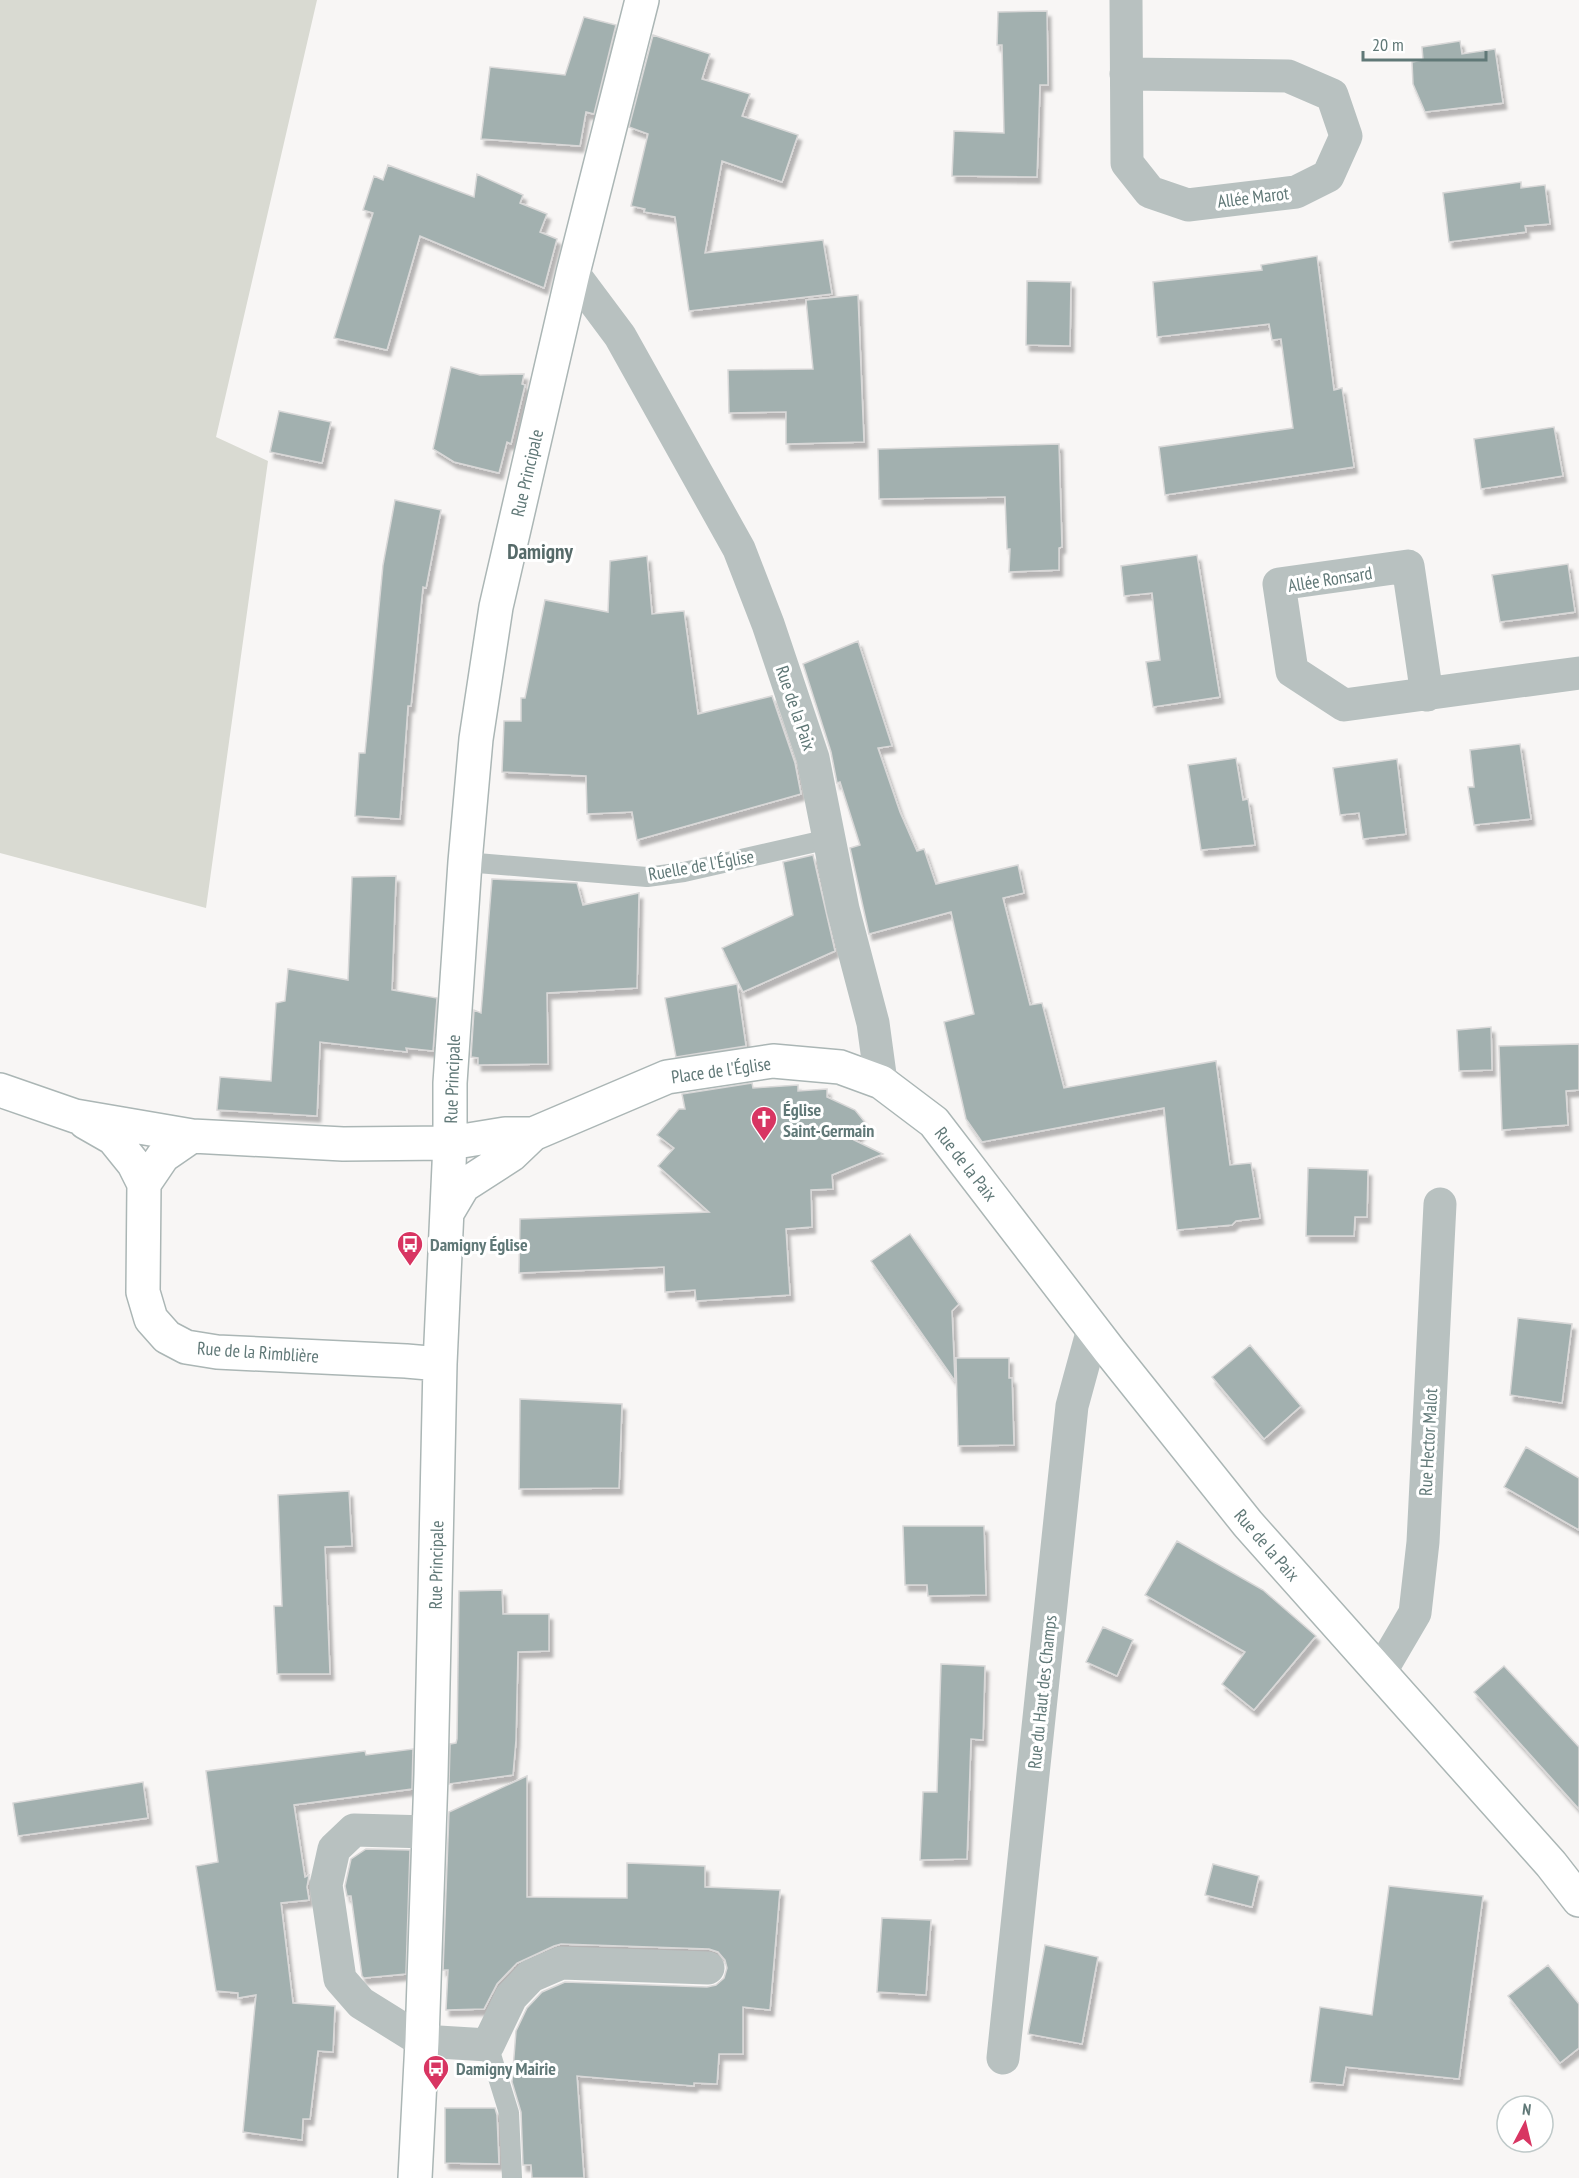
<svg xmlns="http://www.w3.org/2000/svg" width="1579" height="2178" font-family="'PT Sans Narrow',sans-serif">
<style>
.green{fill:#d9dad2}
.building{fill:#a2b0af;stroke:#d9d8d8;stroke-width:1.5;filter:url(#shadow)}
.lines{fill:none;stroke-linecap:round;stroke-linejoin:round}
.secondary-casing{stroke:#abb6b5;stroke-width:36}
.lane{stroke:#b8c1c0;stroke-width:20}
.street{stroke:#b8c1c0;stroke-width:33}
.secondary{stroke:#fff;stroke-width:33}
.labels{text-anchor:middle;dominant-baseline:central;stroke-width:6;stroke-linejoin:round;paint-order:stroke}
.street-label{font-size:18px;fill:#607877;stroke:#fff}
.poi-label{font-size:18px;font-weight:bold;fill:#607877;stroke:#fff;text-anchor:start}
.quarter-label{font-size:21px;font-weight:bold;fill:#566a69;stroke:#fff}
</style>
<defs>
<filter id="shadow"><feDropShadow dx="3.5" dy="6" stdDeviation="1.5" flood-color="#0004"/></filter>
</defs>
<rect width="100%" height="100%" fill="#f8f6f5"/>
<!-- green -->
<path class="green" d="M0,0H317L216,437L268,461L206,908L0,853Z"/>
<!-- building -->
<path class="building" d="M1047,11L1048,85H1040L1037,177L952,176L954,131L1004,133L1002,45H997L998,12Z
M584,17L616,25L594,114L586,112L580,146L481,139L490,67L565,75Z
M653,35L710,54L702,79L750,94L742,116L798,135L782,182L722,161L705,253L823,240L832,294L689,311L675,217L644,212L645,209L631,206L648,134L629,127Z
M1460,41L1462,54L1495,49L1503,103L1425,112L1413,84L1412,62L1423,60L1422,47Z
M388,165L474,197L477,174L523,195L520,203L547,214L540,232L557,239L544,288L420,236L387,350L334,338L373,213L363,210L374,176L383,180Z
M1521,182V188L1545,185L1550,224L1525,226L1526,232L1449,242L1443,193Z
M1317,256L1334,390L1342,388L1354,467L1165,495L1159,447L1293,428L1281,339L1272,340L1269,324L1157,337L1153,282L1262,270L1261,265Z
M1027,281L1071,282L1070,346L1026,345Z
M858,295L864,442L786,444V412L729,413L728,370L813,369L806,300Z
M451,367L480,375L524,374L522,384L525,385L511,444L507,442L499,473L454,462L433,449Z
M279,411L331,422L322,463L270,452Z
M1554,427L1563,476L1481,489L1474,439Z
M1059,444L1062,547L1059,548V570L1009,572L1010,549H1007L1005,497L879,499L878,449Z
M395,500L441,510L426,588L423,587L411,706H408L400,819L355,816L359,753H365L383,565Z
M1197,555L1220,697L1153,707L1146,662L1160,660L1152,593L1124,596L1121,566Z
M647,556L652,614L684,611L698,714L772,696L795,763L801,794L637,840L632,812L587,814L586,776L502,772L504,721H521V698H525L545,600L608,612L610,561Z
M1568,564L1575,612L1500,622L1492,575Z
M858,641L892,746L878,748L900,812L917,851L924,849L936,884L1018,865L1024,893L1003,898L1030,1005L1042,1003L1064,1088L1216,1061L1230,1165L1251,1163L1260,1218L1236,1221L1232,1225L1177,1230L1164,1108L982,1142L966,1119L944,1022L974,1014L951,912L869,934L850,848L860,845L840,782L837,783L831,752L803,664Z
M1520,744L1531,819L1474,825L1468,787H1474L1470,750Z
M1236,758L1243,800L1248,799L1255,845L1201,850L1188,765Z
M1397,759L1406,834L1363,839L1359,813L1340,815L1333,768Z
M813,855L835,951L743,992L722,948L793,915L783,862Z
M396,876L392,990L437,998L433,1051L406,1048L407,1052L320,1042L317,1116L217,1110L220,1077L271,1081L276,1003L285,1001L288,969L348,980L352,877Z
M492,879L577,883L583,905L639,893L637,988L547,993L548,1064L478,1065V1058L471,1057L474,1010L481,1013Z
M737,984L746,1046L676,1057L665,998Z
M1491,1027L1492,1070L1459,1071L1457,1030Z
M1579,1044V1090L1566,1091L1568,1125L1502,1130L1499,1046Z
M752,1083L753,1088L798,1085V1091L827,1089V1097L855,1110L868,1126L854,1140L883,1154L832,1175L833,1189L811,1190L812,1227L786,1229L790,1295L696,1301L695,1290L665,1292L664,1267L519,1273L520,1219L709,1212L658,1166L674,1148L657,1135L679,1109H685L682,1094Z
M1308,1168L1368,1170L1367,1217H1355L1354,1236H1306Z
M910,1234L959,1304L952,1311L955,1381L871,1261Z
M1518,1318L1572,1324L1562,1403L1510,1395Z
M1250,1345L1301,1406L1264,1439L1212,1377Z
M956,1358H1009V1378H1012L1014,1445L958,1446Z
M520,1399L622,1404L619,1488L519,1489Z
M1526,1447L1579,1478V1530L1504,1487Z
M349,1491L352,1546L325,1547L330,1674H277L274,1606H282L278,1495Z
M903,1526H984L986,1595L928,1596L927,1585H905Z
M1177,1541L1263,1590L1316,1636L1254,1710L1222,1684L1245,1652L1145,1595Z
M502,1590L503,1614H549V1651L518,1652L516,1740L513,1775L449,1784L450,1744L456,1743L457,1739L459,1591Z
M1103,1627L1133,1640L1117,1676L1086,1662Z
M941,1664L985,1666L983,1740L971,1739L967,1859L920,1860L923,1792H937Z
M1504,1666L1579,1747V1809L1474,1692Z
M413,1749L412,1789L294,1805L305,1877L309,1875L307,1887L309,1900L281,1903L293,2003L335,2006L333,2052L318,2051L310,2119H303L302,2140L243,2132L256,1995L238,1998V1993L216,1991L196,1866L218,1862L206,1771L365,1751L366,1755Z
M527,1776V1897L627,1898V1863L705,1866V1887L780,1890L770,2010L743,2007V2054H719L717,2084L694,2083V2086L577,2076L584,2178H532L531,2165H523L521,2112L512,2082L516,2031L527,2008L542,1992L565,1982L707,1987L716,1985L724,1978L727,1968L725,1960L718,1952L709,1949L561,1944L554,1946L517,1963L497,1984L484,2009L446,2010L448,1970H443L449,1812Z
M143,1782L148,1818L18,1836L13,1803Z
M366,1849L410,1850L406,1974L364,1978L362,1976L351,1896H347L345,1886L351,1859Z
M1213,1864L1259,1876L1252,1907L1205,1895Z
M1389,1886L1483,1896L1459,2079L1346,2067L1343,2085L1310,2082L1320,2007L1372,2015Z
M882,1918L931,1920L926,1995L877,1992Z
M1045,1945L1098,1957L1082,2044L1028,2034Z
M1548,1965L1579,2004V2048L1560,2063L1508,1996Z
M445,2108H495L497,2115L499,2164L445,2163Z"/>
<g class="lines">
<!-- secondary casing -->
<g class="secondary-casing">
<path id="secondary" d="M0,1090L75,1116L192,1136L343,1144L450,1143L505,1134H533
M85,1122L113,1138L134,1164L144,1184L143,1292L151,1319L167,1337L186,1347L217,1352L406,1361L440,1364
M144,1184L163,1156L192,1136
M447,1213L463,1186L511,1155L533,1134L667,1077L773,1061L840,1067L881,1082L934,1122L1109,1350L1248,1524L1551,1864L1579,1900
M415,2178L422,2041L431,1775L440,1364L450,1143V1083L465,862L476,739L496,607L573,273L642,0"/>
</g>
<!-- lane -->
<path class="lane" d="M465,862L647,877L684,872L829,839
M488,2045L509,2113L512,2178"/>
<!-- street -->
<path class="street" d="M1126,0L1127,163L1150,192L1188,205L1296,192L1328,176L1346,136L1332,95L1288,76L1126,74
M573,273L620,336L739,549L768,624L813,758L843,909L873,1023L881,1082
M1427,695L1408,566L1279,584L1292,671L1344,705L1579,673
M1381,1671L1415,1613L1423,1542L1440,1204
M429,1832L354,1830L334,1849L326,1885L340,1979L361,2003L422,2041L488,2045L511,1997L531,1976L561,1963L708,1968
M1003,2058L1072,1406L1093,1329"/>
<!-- secondary -->
<use href="#secondary" class="secondary"/>
</g>
<!-- icons -->
<defs>
<g id="church-pin" transform="scale(1.35)"><path d="M0 17L-7.5 6A9.5 9.5 0 1 1 7.5 6Z" fill="#d83562" stroke="#fff"/><path d="M-1.2-6h2.4v3.5h3.3v2.4h-3.3V6h-2.4V-.1h-3.3v-2.4h3.3Z" fill="#fff"/></g>
<g id="bus-pin" transform="scale(1.35)"><path d="M0 17L-7.5 6A9.5 9.5 0 1 1 7.5 6Z" fill="#d83562" stroke="#fff"/><path d="M-5-6H5V4H4V6H2V4H-2V6H-4V4H-5ZM-3.5-4V0h7V-4ZM-3.5 1.2v1.5H-2V1.2ZM2 1.2v1.5H3.5V1.2Z" fill="#fff"/></g>
</defs>
<g fill-rule="evenodd">
<use href="#church-pin" x="764" y="1119"/>
<use href="#bus-pin" x="410" y="1244"/>
<use href="#bus-pin" x="436" y="2068"/>
</g>
<g class="labels">
<!-- street labels -->
<g class="street-label">
<text transform="translate(1253 197) rotate(-7)">Allée Marot</text>
<text transform="translate(527 473) rotate(-77)">Rue Principale</text>
<text transform="translate(1330 579) rotate(-9)">Allée Ronsard</text>
<text transform="translate(796 708) rotate(71)">Rue de la Paix</text>
<text transform="translate(701 865) rotate(-10)">Ruelle de l'Église</text>
<text transform="translate(721 1070) rotate(-8)">Place de l'Église</text>
<text transform="translate(452 1079) rotate(-88)">Rue Principale</text>
<text transform="translate(966 1164) rotate(52)">Rue de la Paix</text>
<text transform="translate(258 1352) rotate(4)">Rue de la Rimblière</text>
<text transform="translate(1428 1442) rotate(-87)">Rue Hector Malot</text>
<text transform="translate(1267 1545) rotate(49)">Rue de la Paix</text>
<text transform="translate(436 1565) rotate(-89)">Rue Principale</text>
<text transform="translate(1042 1692) rotate(-84)">Rue du Haut des Champs</text>
</g>
<!-- poi labels -->
<g class="poi-label">
<text x="783" y="1109">Église<tspan x="783" dy="21">Saint-Germain</tspan></text>
<text x="430" y="1244">Damigny Église</text>
<text x="456" y="2068">Damigny Mairie</text>
</g>
<!-- quarter labels -->
<g class="quarter-label">
<text x="540" y="551">Damigny</text>
</g>
</g>
<!-- north arrow -->
<g transform="translate(1525 2124) rotate(7)"><circle r="28" fill="#ffffff" stroke="#bfc9c9" stroke-width="1.5"/>
<path d="M0-4.5L10 22L0 15L-10 22Z" fill="#d83562"/>
<text y="-9" font-size="16" font-weight="bold" text-anchor="middle" fill="#607877">N</text>
</g>
<!-- scale -->
<path d="M1363 51v9h123v-9" fill="none" stroke="#607877" stroke-width="3"/>
<text x="1372" y="51" font-size="18" fill="#607877" stroke="#ffffff" stroke-width="4.5" paint-order="stroke">20 m</text>
</svg>
